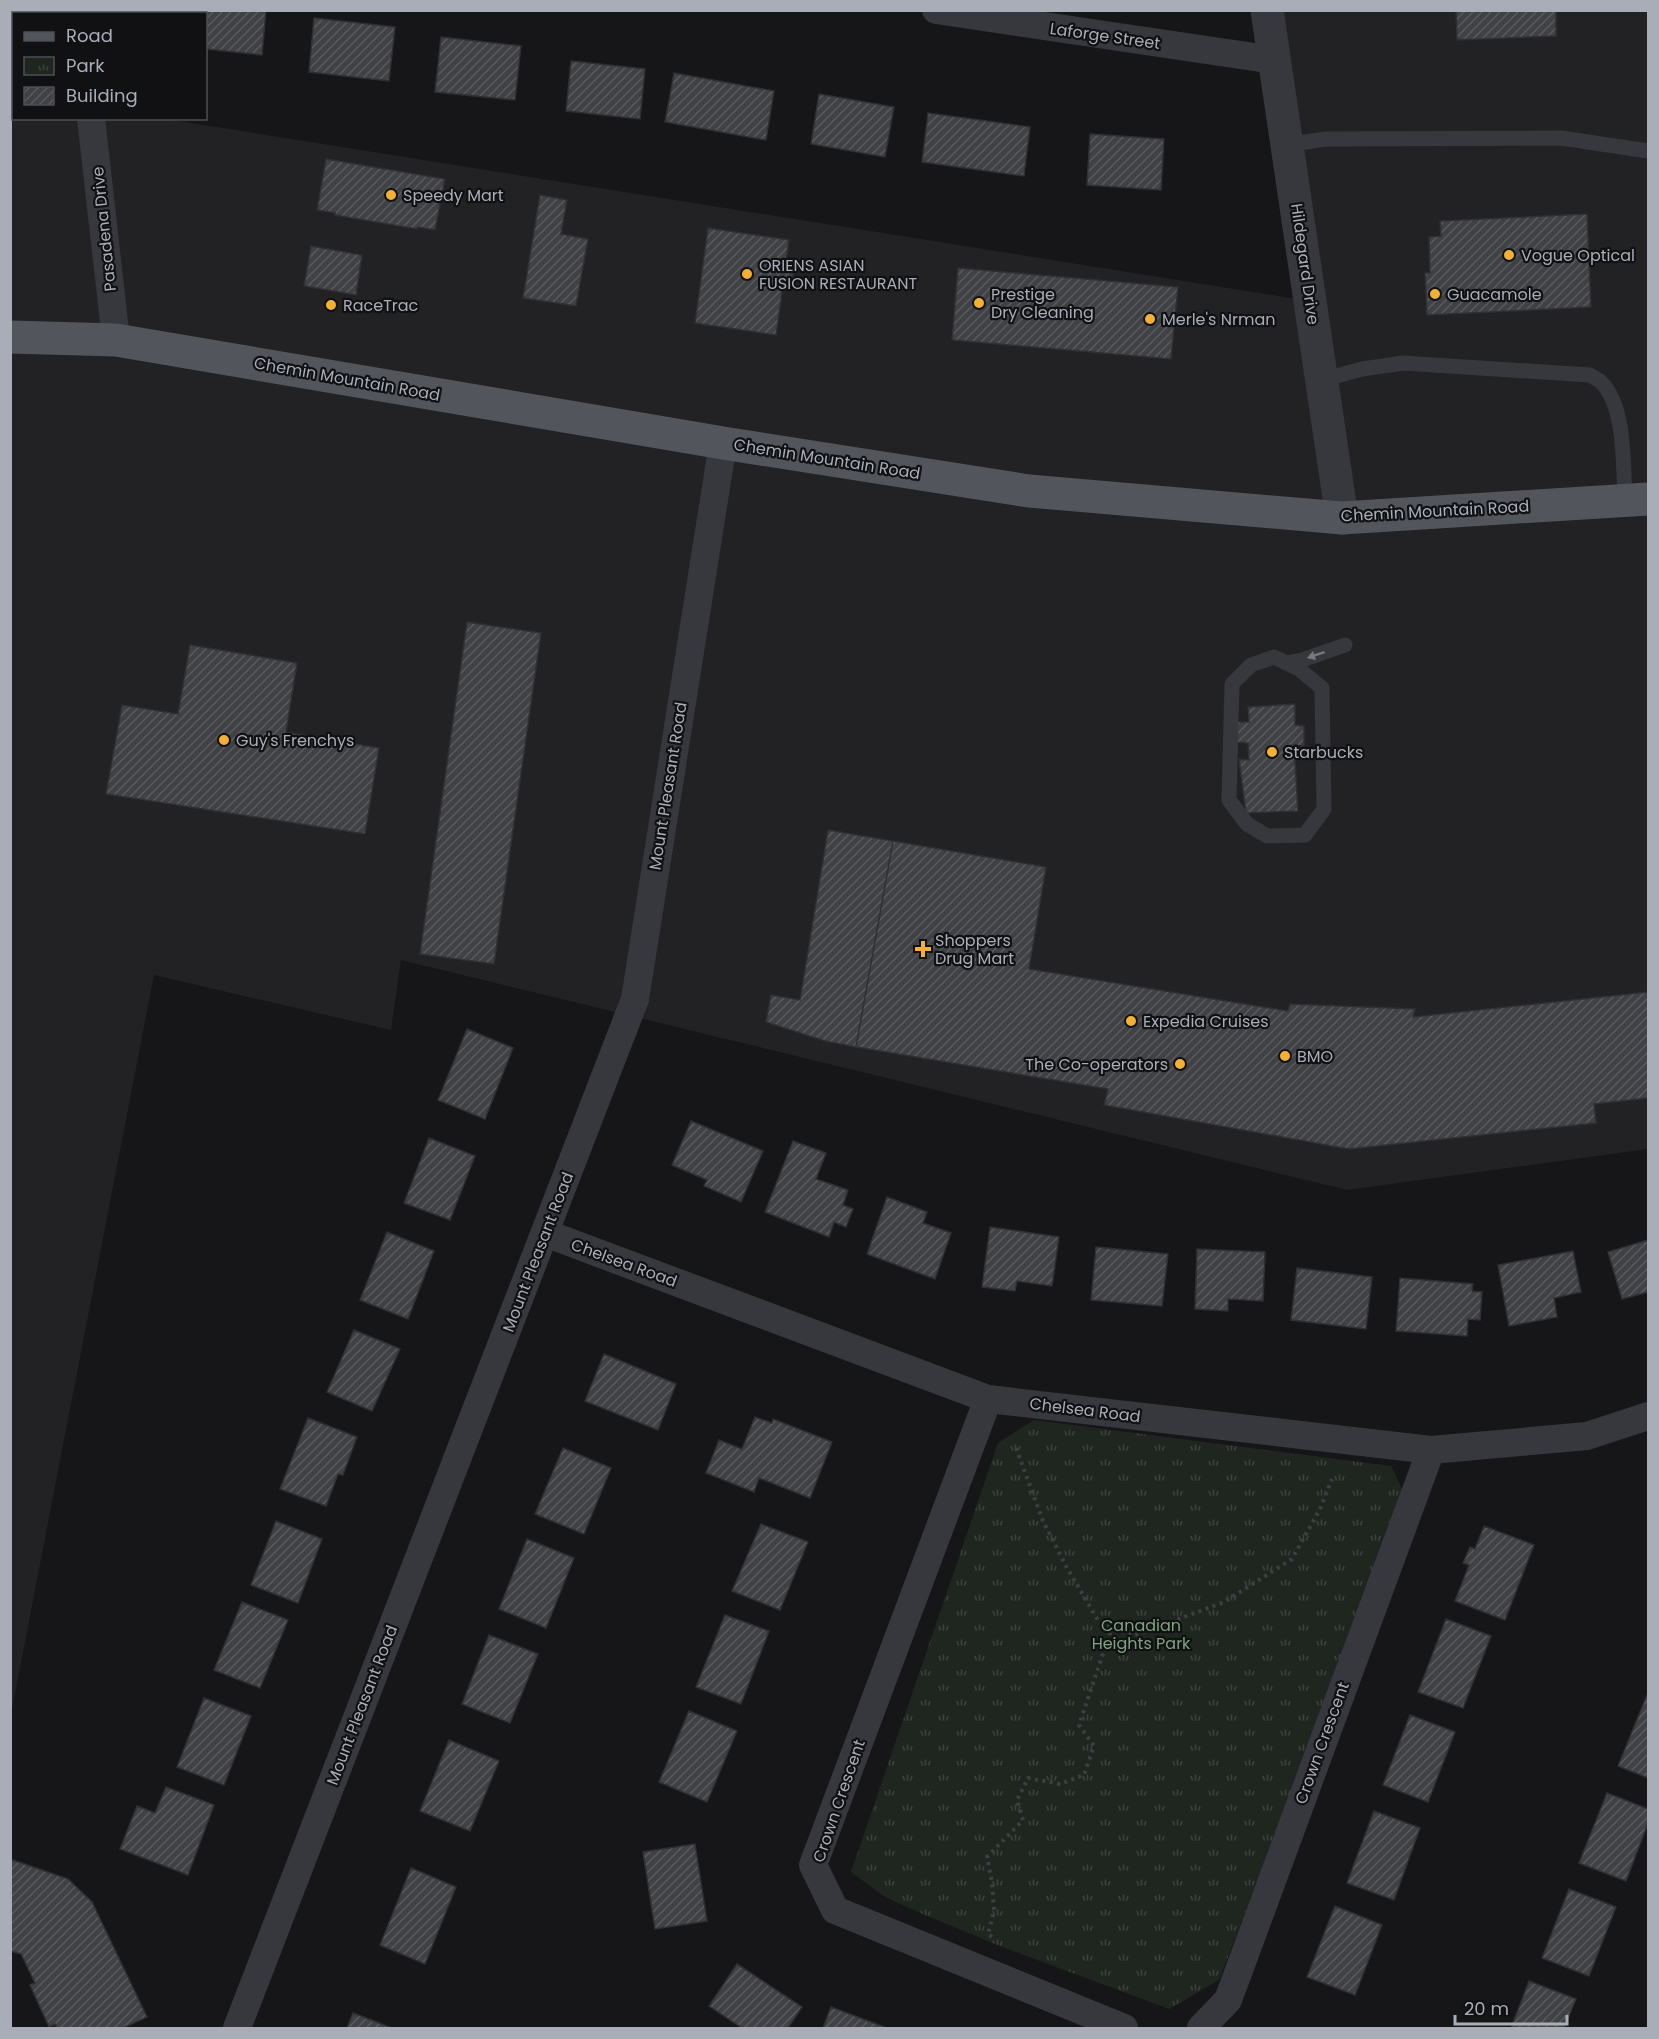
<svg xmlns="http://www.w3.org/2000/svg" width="1659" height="2039" font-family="Poppins,sans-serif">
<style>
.built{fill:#222225}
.park{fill:url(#park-tufts)}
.building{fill:url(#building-hatch);stroke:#303034;stroke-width:1.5}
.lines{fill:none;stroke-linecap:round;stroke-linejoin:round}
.path{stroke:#3d3f44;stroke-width:4;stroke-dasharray:3 4.5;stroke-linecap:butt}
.service{stroke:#37383d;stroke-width:15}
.minor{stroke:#37383d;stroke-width:28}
.tertiary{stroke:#37383d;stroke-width:33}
.primary{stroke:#53555c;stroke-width:33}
.oneway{fill:#757881}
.poi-dot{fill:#f2b134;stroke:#111113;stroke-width:2}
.labels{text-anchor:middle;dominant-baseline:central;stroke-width:4.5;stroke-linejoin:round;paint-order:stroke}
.street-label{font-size:16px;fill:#a8adb8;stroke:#111113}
.poi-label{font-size:16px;fill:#a8adb8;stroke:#111113;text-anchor:start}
.park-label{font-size:16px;fill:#7fa381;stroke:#111113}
</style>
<defs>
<pattern id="park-tufts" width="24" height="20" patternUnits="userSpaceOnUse" patternTransform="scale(1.5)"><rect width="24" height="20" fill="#1e261f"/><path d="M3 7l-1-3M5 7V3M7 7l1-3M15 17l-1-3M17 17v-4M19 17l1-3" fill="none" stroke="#3c433d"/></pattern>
<pattern id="building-hatch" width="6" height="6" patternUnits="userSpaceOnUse" patternTransform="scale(1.5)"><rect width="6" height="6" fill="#404145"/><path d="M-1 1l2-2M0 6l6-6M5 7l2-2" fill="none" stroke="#595a5e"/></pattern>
</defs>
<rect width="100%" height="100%" fill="#161618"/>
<!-- built -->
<path class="built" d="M1267,11H1648V1149L1347,1190L401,960L391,1030L154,975L11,1714V113H13L14,118L172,120L1310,301Z"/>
<!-- park -->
<path class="park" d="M1034,1420L1391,1466L1404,1493L1391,1535L1219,1980L1169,2009L1005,1948L925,1915L885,1897L851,1872L998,1443Z"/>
<!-- building -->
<path class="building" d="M187,10H266L262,55L206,49V14H187Z
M1456,10H1556V36L1457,40Z
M314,18L395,27L389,81L309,72Z
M441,37L521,46L515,100L435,92Z
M571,61L645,69L640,119L566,111Z
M674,73L774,91L766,140L665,122Z
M819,94L894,107L885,157L811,144Z
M928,113L1030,127L1024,176L922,162Z
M1090,134L1164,139L1161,190L1087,185Z
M326,159L445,179L435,230L418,227L417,229L335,215V213L317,210Z
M540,195L567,200L561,234L588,239L576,306L523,298Z
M1587,214L1591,307L1427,315L1425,273H1430L1429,237L1441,236L1440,221Z
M708,228L789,240L786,261L795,263L791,287L783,286L776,335L695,323Z
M311,246L362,255L356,295L304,286Z
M958,268L1178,287L1171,359L952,340Z
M467,622L541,633L494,964L420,954Z
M190,645L297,663L286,732L379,748L365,834L106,794L122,705L178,714Z
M1295,704V725L1304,726V746L1294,745L1298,811L1246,813L1239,759L1249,760L1248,743L1236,742V722H1249L1248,707Z
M828,830L893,841L856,1047L825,1041L766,1022L771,995L800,1000Z
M893,841L1046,867L1029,969L1288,1011L1290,1004L1415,1009L1413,1017L1648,992V1098L1594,1104L1596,1123L1349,1149L1104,1105L1108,1089L856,1047Z
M467,1029L513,1048L485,1119L438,1100Z
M691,1121L763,1151L741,1202L704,1186L707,1180L672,1165Z
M429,1138L475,1156L450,1220L404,1203Z
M793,1141L826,1153L816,1179L848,1190L843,1205L853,1209L846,1227L834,1222L829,1237L765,1212Z
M887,1197L927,1212L923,1223L951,1233L935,1279L867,1254Z
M990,1227L1059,1237L1052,1286L1017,1281L1015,1291L982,1287Z
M387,1232L434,1251L408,1319L360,1300Z
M1648,1240V1292L1622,1299L1608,1252Z
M1096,1247L1168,1254L1162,1306L1091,1300Z
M1197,1249L1265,1252L1263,1301L1228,1299V1311L1195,1309Z
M1573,1251L1581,1292L1554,1298L1557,1317L1509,1326L1498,1265Z
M1297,1268L1372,1277L1366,1329L1291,1320Z
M1400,1278L1473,1284L1472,1291L1482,1292L1480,1320L1468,1319L1467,1336L1396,1331Z
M354,1330L400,1349L372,1411L327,1392Z
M604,1354L676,1384L658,1430L585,1401Z
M755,1417L772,1423L773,1419L832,1442L810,1498L759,1478L754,1492L706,1473L719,1440L742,1449Z
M308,1418L357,1437L343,1475L338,1474L326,1506L280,1489Z
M563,1448L611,1468L584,1534L535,1514Z
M276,1521L322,1539L298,1603L251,1585Z
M761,1524L808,1542L780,1610L732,1591Z
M1484,1526L1534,1545L1505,1620L1455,1601L1469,1565L1463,1563L1470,1547L1475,1549Z
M527,1539L574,1558L546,1628L499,1609Z
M242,1602L288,1620L260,1688L214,1670Z
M725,1615L769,1631L741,1704L696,1687Z
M1446,1619L1491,1636L1463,1708L1418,1692Z
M489,1635L538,1654L510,1723L462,1704Z
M1647,1695H1648V1778L1618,1766Z
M204,1698L251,1716L224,1785L177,1767Z
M689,1711L737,1731L707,1802L659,1782Z
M1410,1715L1455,1732L1428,1802L1383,1785Z
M449,1740L499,1761L470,1831L420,1811Z
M166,1787L214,1805L188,1875L120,1849L137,1806L155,1813Z
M1607,1793L1648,1809V1823L1626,1881L1579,1863Z
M1374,1811L1420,1828L1394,1900L1347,1883Z
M695,1844L707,1921L655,1929L643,1852Z
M10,1859L68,1879L92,1902L147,2017L123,2028H57L55,2024L49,2027L30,1985L35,1983L21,1954L10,1951Z
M411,1868L456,1887L425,1964L380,1945Z
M1569,1889L1616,1907L1589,1976L1542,1958Z
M1335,1906L1382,1925L1355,1995L1307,1977Z
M737,1964L802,2007L788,2028H742L709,2006Z
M1529,1981L1576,1999L1564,2028H1511Z
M831,2007L887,2028H823Z
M353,2013L392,2028H347Z"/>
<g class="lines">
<!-- path -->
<path class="path" d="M1016,1448L1043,1521L1066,1566L1099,1622L1133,1636L1224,1602L1292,1559L1320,1509L1332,1479
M992,1937L988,1934L994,1911L992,1882L987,1857L1023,1820L1017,1800L1028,1778L1060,1784L1084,1775L1094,1746L1079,1725L1112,1627"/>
<!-- service -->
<path class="service" d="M1287,145L1325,139L1561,138L1648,151
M1322,380L1362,369L1403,363L1590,375C1593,377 1598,379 1601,382C1626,406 1623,468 1625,500
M1274,657L1299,669L1322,688L1324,809L1305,835L1267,836L1247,824L1229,800L1232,684L1251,665Z
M1286,663L1302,660L1345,645"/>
<!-- minor -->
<path class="minor" d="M79,10V14
M936,10L1275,60
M91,118L116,340
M545,1233L988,1399L1431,1450L1587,1436L1648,1416
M988,1399L813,1865L835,1910L1124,2028
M237,2028L635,999L723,443
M1201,2028L1228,2000L1431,1450"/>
<!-- tertiary -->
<path class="tertiary" d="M1267,10L1342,518"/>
<!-- primary -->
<path class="primary" d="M10,337L116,340L723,443L1029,491L1342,518L1648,499"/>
</g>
<!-- one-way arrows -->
<defs><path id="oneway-solid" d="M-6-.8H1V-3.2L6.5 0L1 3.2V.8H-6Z" transform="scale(1.5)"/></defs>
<use class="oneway" href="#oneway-solid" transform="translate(1316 655) rotate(161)"/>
<!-- markers -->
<g class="poi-dot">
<circle cx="391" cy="195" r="6"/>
<circle cx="1509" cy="255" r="6"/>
<circle cx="747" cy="274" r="6"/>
<circle cx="1435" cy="294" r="6"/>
<circle cx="979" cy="303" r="6"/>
<circle cx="331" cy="305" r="6"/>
<circle cx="1150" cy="319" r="6"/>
<circle cx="224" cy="740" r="6"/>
<circle cx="1272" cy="752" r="6"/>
<path d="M920 940h6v6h6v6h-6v6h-6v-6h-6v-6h6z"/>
<circle cx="1131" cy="1021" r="6"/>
<circle cx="1285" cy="1056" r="6"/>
<circle cx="1180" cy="1064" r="6"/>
</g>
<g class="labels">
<!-- street labels -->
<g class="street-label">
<text transform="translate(1105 36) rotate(8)">Laforge Street</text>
<text transform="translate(104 229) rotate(-96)">Pasadena Drive</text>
<text transform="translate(1305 264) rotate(82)">Hildegard Drive</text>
<text transform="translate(347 379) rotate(10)">Chemin Mountain Road</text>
<text transform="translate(827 459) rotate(9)">Chemin Mountain Road</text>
<text transform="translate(1435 511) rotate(-3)">Chemin Mountain Road</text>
<text transform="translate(668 786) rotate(-81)">Mount Pleasant Road</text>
<text transform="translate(538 1252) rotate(-69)">Mount Pleasant Road</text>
<text transform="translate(624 1263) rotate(20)">Chelsea Road</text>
<text transform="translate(1085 1410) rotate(7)">Chelsea Road</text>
<text transform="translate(362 1705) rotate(-69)">Mount Pleasant Road</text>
<text transform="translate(1322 1743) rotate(-70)">Crown Crescent</text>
<text transform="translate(839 1801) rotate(-71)">Crown Crescent</text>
</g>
<!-- poi labels -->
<g class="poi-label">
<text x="403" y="195">Speedy Mart</text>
<text x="1521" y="255">Vogue Optical</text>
<text x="759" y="265">ORIENS ASIAN<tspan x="759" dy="18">FUSION RESTAURANT</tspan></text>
<text x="991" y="294">Prestige<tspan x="991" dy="18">Dry Cleaning</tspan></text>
<text x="1447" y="294">Guacamole</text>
<text x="343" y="305">RaceTrac</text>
<text x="1162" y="319">Merle's Nrman</text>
<text x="236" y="740">Guy's Frenchys</text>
<text x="1284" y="752">Starbucks</text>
<text x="935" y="940">Shoppers<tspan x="935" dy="18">Drug Mart</tspan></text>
<text x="1143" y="1021">Expedia Cruises</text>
<text x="1297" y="1056">BMO</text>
<text x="1168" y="1064" text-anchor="end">The Co-operators</text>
</g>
<!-- park labels -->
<g class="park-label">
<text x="1141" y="1625">Canadian<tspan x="1141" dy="18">Heights Park</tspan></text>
</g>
</g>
<!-- border -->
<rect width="1659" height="2039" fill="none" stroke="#a8adb8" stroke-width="24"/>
<!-- legend -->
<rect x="12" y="12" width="195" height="108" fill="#111113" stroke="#4d4f55" stroke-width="1.5"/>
<rect x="24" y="32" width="30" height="9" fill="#53555c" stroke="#4d4f55" stroke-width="1.5"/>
<text x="66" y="42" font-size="18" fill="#a8adb8">Road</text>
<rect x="24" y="57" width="30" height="18" fill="url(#park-tufts)" stroke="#4d4f55" stroke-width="1.5"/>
<text x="66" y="72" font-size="18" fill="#a8adb8">Park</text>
<rect x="24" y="87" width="30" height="18" fill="url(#building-hatch)" stroke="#4d4f55" stroke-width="1.5"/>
<text x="66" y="102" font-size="18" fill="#a8adb8">Building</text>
<!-- scale -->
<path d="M1455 2015v9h112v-9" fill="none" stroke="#a8adb8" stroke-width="3"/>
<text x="1464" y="2015" font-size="18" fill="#a8adb8" stroke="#111113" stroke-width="4.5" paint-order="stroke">20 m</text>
</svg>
